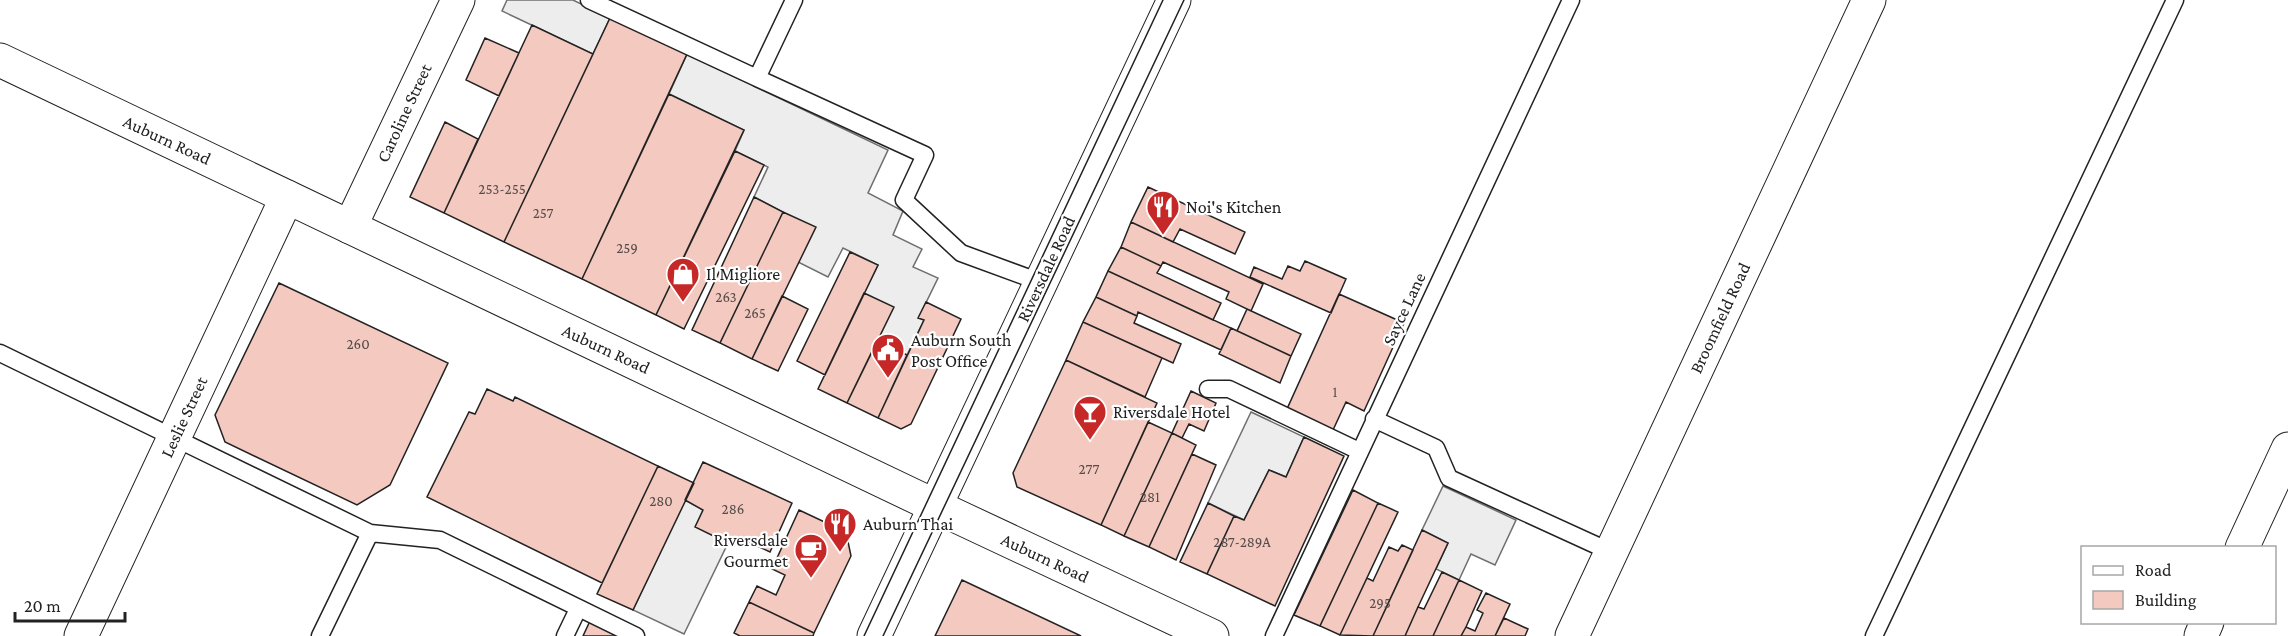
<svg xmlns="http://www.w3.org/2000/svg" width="2288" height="636" font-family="'Crimson Pro',serif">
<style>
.parking{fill:#ededed;stroke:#6f6f6f;stroke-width:1.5}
.building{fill:#f3c9c0;stroke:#222;stroke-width:1.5}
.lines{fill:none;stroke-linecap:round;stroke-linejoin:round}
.service-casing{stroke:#222;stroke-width:19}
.minor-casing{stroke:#222;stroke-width:35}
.secondary-casing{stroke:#222;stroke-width:35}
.primary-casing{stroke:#222;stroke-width:35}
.service{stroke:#fff;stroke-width:16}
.minor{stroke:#fff;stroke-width:33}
.secondary{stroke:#fff;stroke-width:33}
.primary{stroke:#fff;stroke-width:33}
.tram{stroke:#222;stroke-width:1.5}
.labels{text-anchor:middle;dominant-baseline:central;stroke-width:4.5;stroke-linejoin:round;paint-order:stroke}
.number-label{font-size:15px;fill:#564c4a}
.street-label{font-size:18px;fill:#222;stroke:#fff}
.poi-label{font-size:18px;fill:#222;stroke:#fff;text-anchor:start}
</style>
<rect width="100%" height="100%" fill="#fff"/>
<!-- parking -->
<path class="parking" d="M507,0H573L610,18L593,54L502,11Z
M687,54L888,150L868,193L903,211L893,235L922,249L913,267L938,278L919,317L924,320L907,355L877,341L864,293L878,265L843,248L828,277L798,262L783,212L754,197L768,167L735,151L744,130L669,94Z
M1251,412L1304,437L1286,477L1269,470L1244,520L1208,503Z
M1443,486L1516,520L1495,565L1471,554L1459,580L1436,569L1448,543L1422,530Z
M685,500L703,510L696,527L728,543L684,634L633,610Z"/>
<!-- building -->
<path class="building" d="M610,18L687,54L582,279L504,242Z
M532,25L593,54L504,242L444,213Z
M485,38L519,53L499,96L466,80Z
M669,94L744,130L656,315L582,279Z
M445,122L478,139L444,213L410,197Z
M735,151L764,165L684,329L656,315Z
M1148,187L1245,232L1235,254L1180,229L1173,242L1131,222Z
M754,197L783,212L720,343L692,330Z
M783,212L816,227L752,359L720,343Z
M1131,222L1263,284L1251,311L1226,299L1229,292L1163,262L1161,266L1121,247Z
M1121,247L1161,266L1157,273L1221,303L1213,320L1108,271Z
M850,252L878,265L825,375L797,361Z
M1305,261L1346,279L1331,313L1250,277L1254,267L1282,279L1288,266L1300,271Z
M1108,271L1231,328L1221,350L1138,312L1137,316L1096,297Z
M279,283L448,363L390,485L357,505L225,442L215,415Z
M864,293L894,307L847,403L818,389Z
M1339,294L1404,323L1364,411L1346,402L1333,430L1287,409Z
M782,296L808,309L778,371L752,359Z
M1096,297L1137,316L1134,323L1181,344L1173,363L1083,322Z
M926,302L961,319L911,424L901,429L878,418L924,320L918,318Z
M1247,309L1301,334L1291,356L1237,331Z
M1083,322L1162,358L1145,397L1066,360Z
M1231,328L1291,356L1280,383L1219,354Z
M877,341L907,355L878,418L847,403Z
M1066,360L1157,403L1101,525L1017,487L1013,473Z
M487,389L513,401L515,397L658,466L602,583L427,497L469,412L475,414Z
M1191,391L1216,403L1204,431L1189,424L1182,438L1172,433Z
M1148,422L1172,433L1124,536L1101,525Z
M1172,433L1196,445L1149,547L1124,536Z
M1304,437L1344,456L1275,606L1207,574L1234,516L1244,520L1269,470L1286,477Z
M1192,454L1216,465L1176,560L1149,547Z
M703,462L792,503L770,552L738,537L734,546L695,527L703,510L685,500Z
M658,466L694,483L633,610L597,594Z
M1353,490L1378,503L1320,626L1294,615Z
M1208,503L1234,516L1207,574L1180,562Z
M1378,503L1398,512L1340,635L1320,626Z
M799,510L846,532L851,556L814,633L749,602L757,586L776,595L785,575L772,569Z
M1422,530L1448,543L1418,607L1405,636H1373Z
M1402,545L1413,550L1373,636L1340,635L1367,578L1373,581L1389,547L1398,551Z
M1442,572L1459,580L1433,636H1405L1418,607L1424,609Z
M962,580L1081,636H935Z
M1459,580L1482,591L1466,627L1461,636H1433Z
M1486,593L1510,604L1495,636H1461L1466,627L1475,631L1483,613L1477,610Z
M749,602L814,633L813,636H740L734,633Z
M1504,618L1528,629L1525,636H1495Z
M590,621L621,636H583Z"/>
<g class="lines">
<!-- service casing -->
<g class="service-casing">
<path id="service" d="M589,0L757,78L794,0
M757,78L925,155L904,200L961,253L1040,282
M0,353L370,533L440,540L636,636
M1208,389H1229L1359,451
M1374,419L1436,448L1449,478L1611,552
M320,636L370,533
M565,636L578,609
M1274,636L1571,0
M1874,636L2175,0"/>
</g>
<!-- minor casing -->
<g class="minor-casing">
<path id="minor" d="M350,227L458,0
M2242,548L2288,449
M81,636L287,197
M1572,636L1869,0
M2201,636L2207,622"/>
</g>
<!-- secondary casing -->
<g class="secondary-casing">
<path id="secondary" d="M935,506L1212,636"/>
</g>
<!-- primary casing -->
<g class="primary-casing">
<path id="primary" d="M0,60L935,506
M874,636L1174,0"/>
</g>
<!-- service -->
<use href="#service" class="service"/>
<!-- minor -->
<use href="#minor" class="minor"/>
<!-- secondary -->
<use href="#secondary" class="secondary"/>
<!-- primary -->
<use href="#primary" class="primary"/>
<!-- tram -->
<path class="tram" d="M864,636L1163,0
M883,636L1184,0"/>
</g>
<!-- icons -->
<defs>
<g id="restaurant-pin" transform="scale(1.725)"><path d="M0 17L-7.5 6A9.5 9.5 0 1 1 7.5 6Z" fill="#c62828" stroke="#fff"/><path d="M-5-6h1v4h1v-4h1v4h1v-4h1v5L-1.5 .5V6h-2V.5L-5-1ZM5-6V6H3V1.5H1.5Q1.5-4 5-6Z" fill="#fff"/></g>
<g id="shop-pin" transform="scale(1.725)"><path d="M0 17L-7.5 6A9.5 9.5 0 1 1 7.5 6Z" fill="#c62828" stroke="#fff"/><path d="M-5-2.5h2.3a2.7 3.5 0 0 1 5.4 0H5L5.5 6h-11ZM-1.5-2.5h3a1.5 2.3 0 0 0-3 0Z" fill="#fff"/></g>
<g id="civic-pin" transform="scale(1.725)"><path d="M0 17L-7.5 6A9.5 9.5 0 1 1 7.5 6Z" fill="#c62828" stroke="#fff"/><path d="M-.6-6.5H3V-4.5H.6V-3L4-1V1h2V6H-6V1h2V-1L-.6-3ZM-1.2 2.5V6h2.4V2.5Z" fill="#fff"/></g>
<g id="bar-pin" transform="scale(1.725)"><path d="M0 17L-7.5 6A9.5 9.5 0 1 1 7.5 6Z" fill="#c62828" stroke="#fff"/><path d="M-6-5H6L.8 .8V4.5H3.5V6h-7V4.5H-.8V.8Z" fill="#fff"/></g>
<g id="cafe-pin" transform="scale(1.725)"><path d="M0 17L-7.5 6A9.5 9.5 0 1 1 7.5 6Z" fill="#c62828" stroke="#fff"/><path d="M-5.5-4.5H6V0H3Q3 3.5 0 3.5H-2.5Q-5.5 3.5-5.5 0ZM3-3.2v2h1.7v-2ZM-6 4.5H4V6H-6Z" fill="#fff"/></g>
</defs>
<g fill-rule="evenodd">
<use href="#restaurant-pin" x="1163" y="207"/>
<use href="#shop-pin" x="683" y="274"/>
<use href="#civic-pin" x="888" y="350"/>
<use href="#bar-pin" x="1090" y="412"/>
<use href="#restaurant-pin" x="840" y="524"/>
<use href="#cafe-pin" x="811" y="550"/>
</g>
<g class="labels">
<!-- number labels -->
<g class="number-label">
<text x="502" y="189">253-255</text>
<text x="543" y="213">257</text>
<text x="627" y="248">259</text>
<text x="726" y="297">263</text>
<text x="755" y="313">265</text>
<text x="358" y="344">260</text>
<text x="1335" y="392">1</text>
<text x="1089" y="469">277</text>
<text x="1150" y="497">281</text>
<text x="661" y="501">280</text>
<text x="733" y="509">286</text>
<text x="1242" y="542">287-289A</text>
<text x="1380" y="603">295</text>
</g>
<!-- street labels -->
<g class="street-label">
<text transform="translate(404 113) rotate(-65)">Caroline Street</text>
<text transform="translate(167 140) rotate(25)">Auburn Road</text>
<text transform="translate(1046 269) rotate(-65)">Riversdale Road</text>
<text transform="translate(1404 309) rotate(-65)">Sayce Lane</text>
<text transform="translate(1720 318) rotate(-65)">Broomfield Road</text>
<text transform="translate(606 349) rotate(25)">Auburn Road</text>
<text transform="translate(184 417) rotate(-65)">Leslie Street</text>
<text transform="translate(1045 558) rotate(25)">Auburn Road</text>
</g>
<!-- poi labels -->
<g class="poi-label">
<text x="1186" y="207">Noi's Kitchen</text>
<text x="706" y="274">Il Migliore</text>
<text x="911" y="340">Auburn South<tspan x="911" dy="21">Post Office</tspan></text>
<text x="1113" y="412">Riversdale Hotel</text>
<text x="863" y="524">Auburn Thai</text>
<text x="788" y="540" text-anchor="end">Riversdale<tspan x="788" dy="21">Gourmet</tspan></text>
</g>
</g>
<!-- legend -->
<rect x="2081" y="546" width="195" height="78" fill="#ffffff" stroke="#a7a7a7" stroke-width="1.5"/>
<rect x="2093" y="566" width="30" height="9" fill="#ffffff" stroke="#a7a7a7" stroke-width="1.5"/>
<text x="2135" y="576" font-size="18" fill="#222222">Road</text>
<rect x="2093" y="591" width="30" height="18" fill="#f3c9c0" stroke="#a7a7a7" stroke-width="1.5"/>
<text x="2135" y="606" font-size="18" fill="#222222">Building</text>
<!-- scale -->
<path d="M15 612v9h110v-9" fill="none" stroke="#222222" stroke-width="3"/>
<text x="24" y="612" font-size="18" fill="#222222" stroke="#ffffff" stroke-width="4.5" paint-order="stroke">20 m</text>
</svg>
